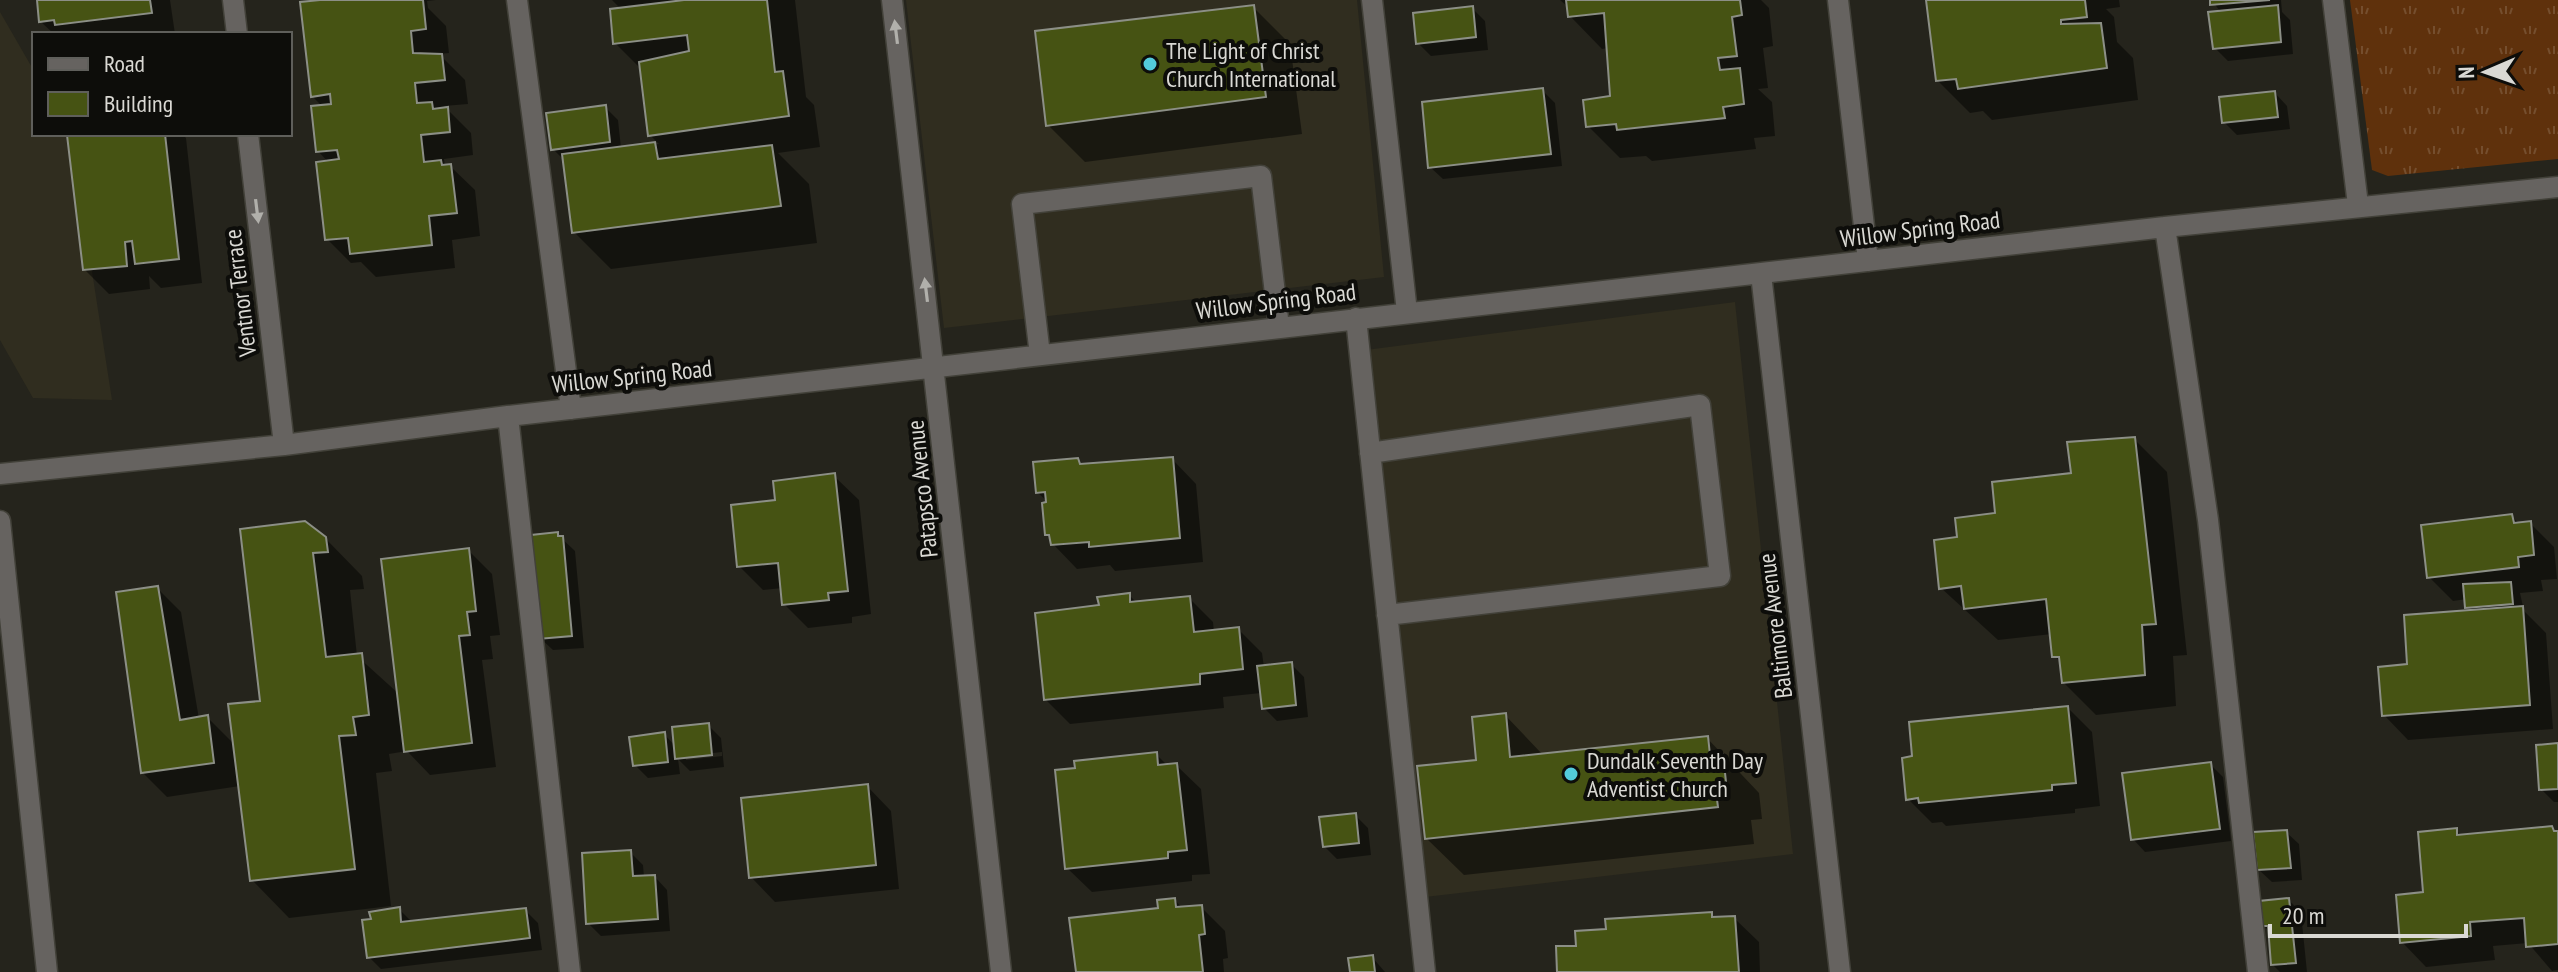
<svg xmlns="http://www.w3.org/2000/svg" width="2558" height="972" font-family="'PT Sans Narrow',sans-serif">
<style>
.built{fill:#302d1f}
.grass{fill:url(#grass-tufts)}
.shadow{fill:#0007;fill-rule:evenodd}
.building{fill:#465313;stroke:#8c8f86;stroke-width:2}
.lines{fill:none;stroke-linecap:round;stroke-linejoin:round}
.minor-casing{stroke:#424139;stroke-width:23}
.minor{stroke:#666360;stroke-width:20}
.oneway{fill:#b1b0ab}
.poi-dot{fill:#53cbdb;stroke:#0d0d0a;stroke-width:3}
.labels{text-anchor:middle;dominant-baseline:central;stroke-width:8;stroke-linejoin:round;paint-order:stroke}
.poi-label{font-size:24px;fill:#dad9d4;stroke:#0d0d0a;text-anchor:start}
.street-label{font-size:24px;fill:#dad9d4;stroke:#0d0d0a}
</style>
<defs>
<pattern id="grass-tufts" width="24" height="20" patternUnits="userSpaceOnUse" patternTransform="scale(2)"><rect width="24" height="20" fill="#5f310c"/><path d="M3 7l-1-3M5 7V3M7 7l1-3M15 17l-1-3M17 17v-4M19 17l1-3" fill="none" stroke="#754e2e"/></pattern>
</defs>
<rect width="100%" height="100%" fill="#25241c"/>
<!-- built -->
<path class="built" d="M906,0H1357L1384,277L944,328Z
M0,12L34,71V134L71,136L112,400L33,398L0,340Z
M1735,302L1793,854L1425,897L1366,350Z"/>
<!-- grass -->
<path class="grass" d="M2350,0H2558V159L2388,176L2372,170Z"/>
<!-- shadow -->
<path class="shadow" d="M39,0H170L175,34H54L41,22Z
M309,0H436L427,1L428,8L446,26L449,53L439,54L465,80L468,104L444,106L471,133L473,155L444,159L445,167L450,166L475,190L480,236L452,240L455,268L376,277L361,262L351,263L327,239L328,162L318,151L323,107L312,96Z
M612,0H795L806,97L814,105L820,147L778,153L809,184L817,243L611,269L574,232L565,161L553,149L605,107L618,120L621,148L659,144L650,135L642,70L615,43L622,10Z
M1560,0H1761L1769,8L1773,46L1763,48L1768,88L1758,89L1772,102L1775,136L1754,138L1756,149L1652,161L1646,156L1620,158L1588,126L1612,98L1608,48L1602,49L1570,16L1569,8Z
M1928,0H2119L2120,7L2106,9L2114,17L2117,42L2133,58L2138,100L1992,120L1983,111L1970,113L1937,80Z
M2212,0H2281L2282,12L2290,20L2293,54L2228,61L2215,48L2221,13Z
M1253,7L1290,44L1302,134L1085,162L1048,125Z
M1472,8L1485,21L1488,50L1431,56L1418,43Z
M1542,90L1555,103L1562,166L1443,179L1430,167Z
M2275,93L2287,106L2290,129L2237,135L2224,122Z
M92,134H182L186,138L202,283L161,288L149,276L150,289L109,294L85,270L69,137Z
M2134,439L2167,472L2187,655L2173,656L2176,706L2096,715L2064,683L2062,663L2054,656L2052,634L1998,640L1941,588L1959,539Z
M1172,459L1196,484L1203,562L1115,571L1110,565L1077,569L1053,544L1047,535L1050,504L1038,493L1078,460L1083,466Z
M834,476L859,500L871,614L852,617V623L808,628L784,604L783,588L763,590L739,566L777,502Z
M2511,516L2520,524L2530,523L2554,547L2557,579L2541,580L2543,591L2520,593L2524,611L2546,633L2553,729L2408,740L2384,715L2410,666L2473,612L2467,599L2453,601L2429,577Z
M242,531L325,538L362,576L364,589L350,590L357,656L399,694L468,550L492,574L500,635L490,636L493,659L482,660L496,767L430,775L407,751L389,754L392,771L376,773L391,906L289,918L252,880L240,786L167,797L142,772L157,588L181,612L199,719L207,717L235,745L262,702Z
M557,534L575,551L584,648L553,650L540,638Z
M1129,595L1137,603L1189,598L1213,622L1214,632L1238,629L1262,653L1264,667L1291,664L1304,677L1308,717L1277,721L1264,708L1261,693L1223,697L1224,708L1070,724L1046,700L1101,607Z
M2068,708L2092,732L2100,806L2075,809V813L1946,826L1942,822L1932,823L1908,799Z
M1505,715L1543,755L1707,738L1759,793L1762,819L1751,820L1754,844L1464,875L1426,838Z
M708,725L721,738L724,767L690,771L678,759L680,774L648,778L635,765L664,734L676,747ZM722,752V756L686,760V756Z
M2558,745V802H2554L2541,789Z
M1156,754L1168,766L1176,765L1201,789L1210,874L1192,875V881L1092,892L1067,868Z
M2210,764L2223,777L2231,841L2145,852L2133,839Z
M867,786L891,811L899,889L775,902L751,877Z
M1355,815L1368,828L1371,855L1337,859L1324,846Z
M2552,828L2558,833V970L2552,971L2528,943L2493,946L2495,960L2426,967L2402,942L2456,830L2463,837Z
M2286,832L2299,844L2302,880L2272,882L2259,870Z
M630,852L643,865L644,877H655L667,890L670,931L601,936L588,923Z
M1175,900L1183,909L1201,907L1225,931L1228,958L1223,959L1224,972H1078Z
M2289,900L2301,913L2307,972H2280L2273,965L2270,932L2263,925Z
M399,909L413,923L525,910L538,923L542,950L381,969L369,957Z
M1711,914L1716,919L1734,918L1759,942L1760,972H1559L1578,948L1608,930Z
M1372,957L1385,972H1352Z"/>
<!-- building -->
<path class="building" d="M37,0H150L152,13L55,25L54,20L39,22Z
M320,0H423L426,29L411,31L413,53L442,54L445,80L415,83L417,103L432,102L433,109L448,107L450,132L421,135L424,162L441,160L442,165L451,164L457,213L429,216L432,245L350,254L348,238L325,240L316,162L339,159L337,150L316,152L311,106L331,104L330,94L311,97L300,2Z
M767,0L775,72L783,71L789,116L648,136L639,62L689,51L687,35L613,44L610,9L684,0Z
M1566,0H1740L1742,15L1732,17L1737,56L1718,58L1720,70L1740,68L1744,104L1723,107L1725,118L1617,130L1616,124L1586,127L1583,100L1610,96L1604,13L1568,17Z
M1926,0H2085L2087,17L2061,20V24L2101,23L2107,68L1958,89L1956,79L1936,81Z
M2210,0H2270L2210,5Z
M1254,5L1266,97L1046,126L1035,31Z
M2278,5L2281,42L2213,49L2208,12Z
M1473,6L1476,37L1416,44L1413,13Z
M1543,88L1551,154L1428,168L1422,102Z
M2275,91L2278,117L2222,123L2219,97Z
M606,105L610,142L551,150L546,113Z
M165,134L179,259L135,264L132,241L125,242L127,266L83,270L67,135Z
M655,142L658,159L772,145L781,206L572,233L562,154Z
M2135,437L2156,624L2142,625L2145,675L2062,683L2059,657H2052L2046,599L1964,609L1961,586L1939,589L1934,540L1957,537L1955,518L1995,513L1992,482L2071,473L2067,442Z
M1173,457L1180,538L1089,547V542L1051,545L1049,535H1045L1042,503L1046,502L1045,492L1036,493L1033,462L1078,458L1080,464Z
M835,473L848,591L828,593L829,600L782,605L778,563L737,567L731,505L775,500L773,481Z
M2512,514L2514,523L2531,521L2534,555L2518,557L2519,567L2427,578L2421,525Z
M305,521L326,537L328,552L313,553L326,657L362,653L369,715L353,717L356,735L339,736L355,869L250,881L228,704L260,701L240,529Z
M558,532V536H563L572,636L538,639L528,540L531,535Z
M469,548L476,611L467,612L470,635L459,636L472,743L404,752L381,559Z
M2511,582L2513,604L2465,608L2463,584Z
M158,586L180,720L208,715L214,763L141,773L116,592Z
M1130,593V602L1190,596L1194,632L1239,627L1243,669L1200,674V684L1044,700L1035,613L1099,605L1097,597Z
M2523,606L2530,705L2382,716L2378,667L2407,664L2404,615Z
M1292,662L1296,705L1262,709L1257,666Z
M2068,706L2076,783L2052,785V790L1919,803L1918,798L1906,800L1902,758L1912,756L1909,722Z
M1506,713L1510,757L1708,736L1710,755L1723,754L1726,782L1715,784L1718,807L1425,839L1417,766L1476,760L1472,717Z
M709,723L712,755L675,759L672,727Z
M665,732L668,762L633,766L629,737Z
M2558,743V789L2539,790L2536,745Z
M1157,752L1158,765L1177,763L1187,850L1168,852V858L1065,869L1055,770L1075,768L1074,761Z
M2211,762L2220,829L2131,840L2122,773Z
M868,784L876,865L749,878L741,798Z
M1356,813L1359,843L1323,847L1319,817Z
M2552,826L2554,831H2558V944L2526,947L2524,918L2470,922L2471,936L2400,943L2396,895L2423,892L2418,832L2457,828V835Z
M2287,830L2291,868L2257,870L2253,832Z
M631,850L633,876L655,875L658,919L586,924L582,853Z
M1175,898L1176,907L1202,905L1205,934L1199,935L1203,972H1076L1069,918L1158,908L1157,900Z
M2289,898L2296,963L2271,965L2268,926H2261L2259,901Z
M400,907L401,922L526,908L530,938L367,958L362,920L371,919L369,912Z
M1712,912V917L1735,916L1739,972H1557L1556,946H1576L1575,931L1606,929L1605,919Z
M1373,955L1375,972H1350L1348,958Z"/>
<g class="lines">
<!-- minor casing -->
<g class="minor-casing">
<path id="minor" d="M233,0L237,34
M517,0L571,409
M892,0L1001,972
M1372,0L1407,312
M1838,0L1868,261
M2333,0L2358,205
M248,134L284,445
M2165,227L2208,520L2258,972
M1761,274L1840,972
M1356,318L1425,972
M1040,355L1022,204L1261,176L1279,327
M508,416L570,972
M1370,453L1700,405L1720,576L1387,615
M0,474L284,445L508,416L2165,227L2558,187
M0,521L47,972"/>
</g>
<!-- minor -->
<use href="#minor" class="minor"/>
</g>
<!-- one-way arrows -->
<defs><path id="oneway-solid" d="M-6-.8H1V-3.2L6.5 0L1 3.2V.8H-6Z" transform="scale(2)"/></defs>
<g class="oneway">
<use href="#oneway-solid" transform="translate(896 32) rotate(-97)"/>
<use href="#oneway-solid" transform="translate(257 211) rotate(83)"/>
<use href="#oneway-solid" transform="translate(926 290) rotate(-97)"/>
</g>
<!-- markers -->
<g class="poi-dot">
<circle cx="1150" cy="64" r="8"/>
<circle cx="1571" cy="774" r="8"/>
</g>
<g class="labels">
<!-- poi labels -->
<g class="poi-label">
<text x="1166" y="50">The Light of Christ<tspan x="1166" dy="28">Church International</tspan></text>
<text x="1587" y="760">Dundalk Seventh Day<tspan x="1587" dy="28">Adventist Church</tspan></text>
</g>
<!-- street labels -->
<g class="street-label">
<text transform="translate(1920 229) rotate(-7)">Willow Spring Road</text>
<text transform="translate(240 293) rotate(-97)">Ventnor Terrace</text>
<text transform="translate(1276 301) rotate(-7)">Willow Spring Road</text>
<text transform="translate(632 376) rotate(-6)">Willow Spring Road</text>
<text transform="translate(922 489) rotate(-96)">Patapsco Avenue</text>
<text transform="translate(1775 626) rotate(-97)">Baltimore Avenue</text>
</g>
</g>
<!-- legend -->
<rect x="32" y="32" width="260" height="104" fill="#0d0d0a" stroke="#5f5f5b" stroke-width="2"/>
<rect x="48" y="58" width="40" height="12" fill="#666360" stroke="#5f5f5b" stroke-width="2"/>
<text x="104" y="72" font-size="24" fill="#dad9d4">Road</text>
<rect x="48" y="92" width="40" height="24" fill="#465313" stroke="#5f5f5b" stroke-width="2"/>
<text x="104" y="112" font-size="24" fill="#dad9d4">Building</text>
<!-- north arrow -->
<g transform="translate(2486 72) rotate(268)" stroke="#0d0d0a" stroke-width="6" paint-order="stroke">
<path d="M0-6L14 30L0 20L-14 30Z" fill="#dad9d4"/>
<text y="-12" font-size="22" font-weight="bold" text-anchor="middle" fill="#dad9d4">N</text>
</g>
<!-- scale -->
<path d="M2270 924v12h196v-12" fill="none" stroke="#dad9d4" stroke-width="4"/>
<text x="2282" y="924" font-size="24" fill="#dad9d4" stroke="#0d0d0a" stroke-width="6" paint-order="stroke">20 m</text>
</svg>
